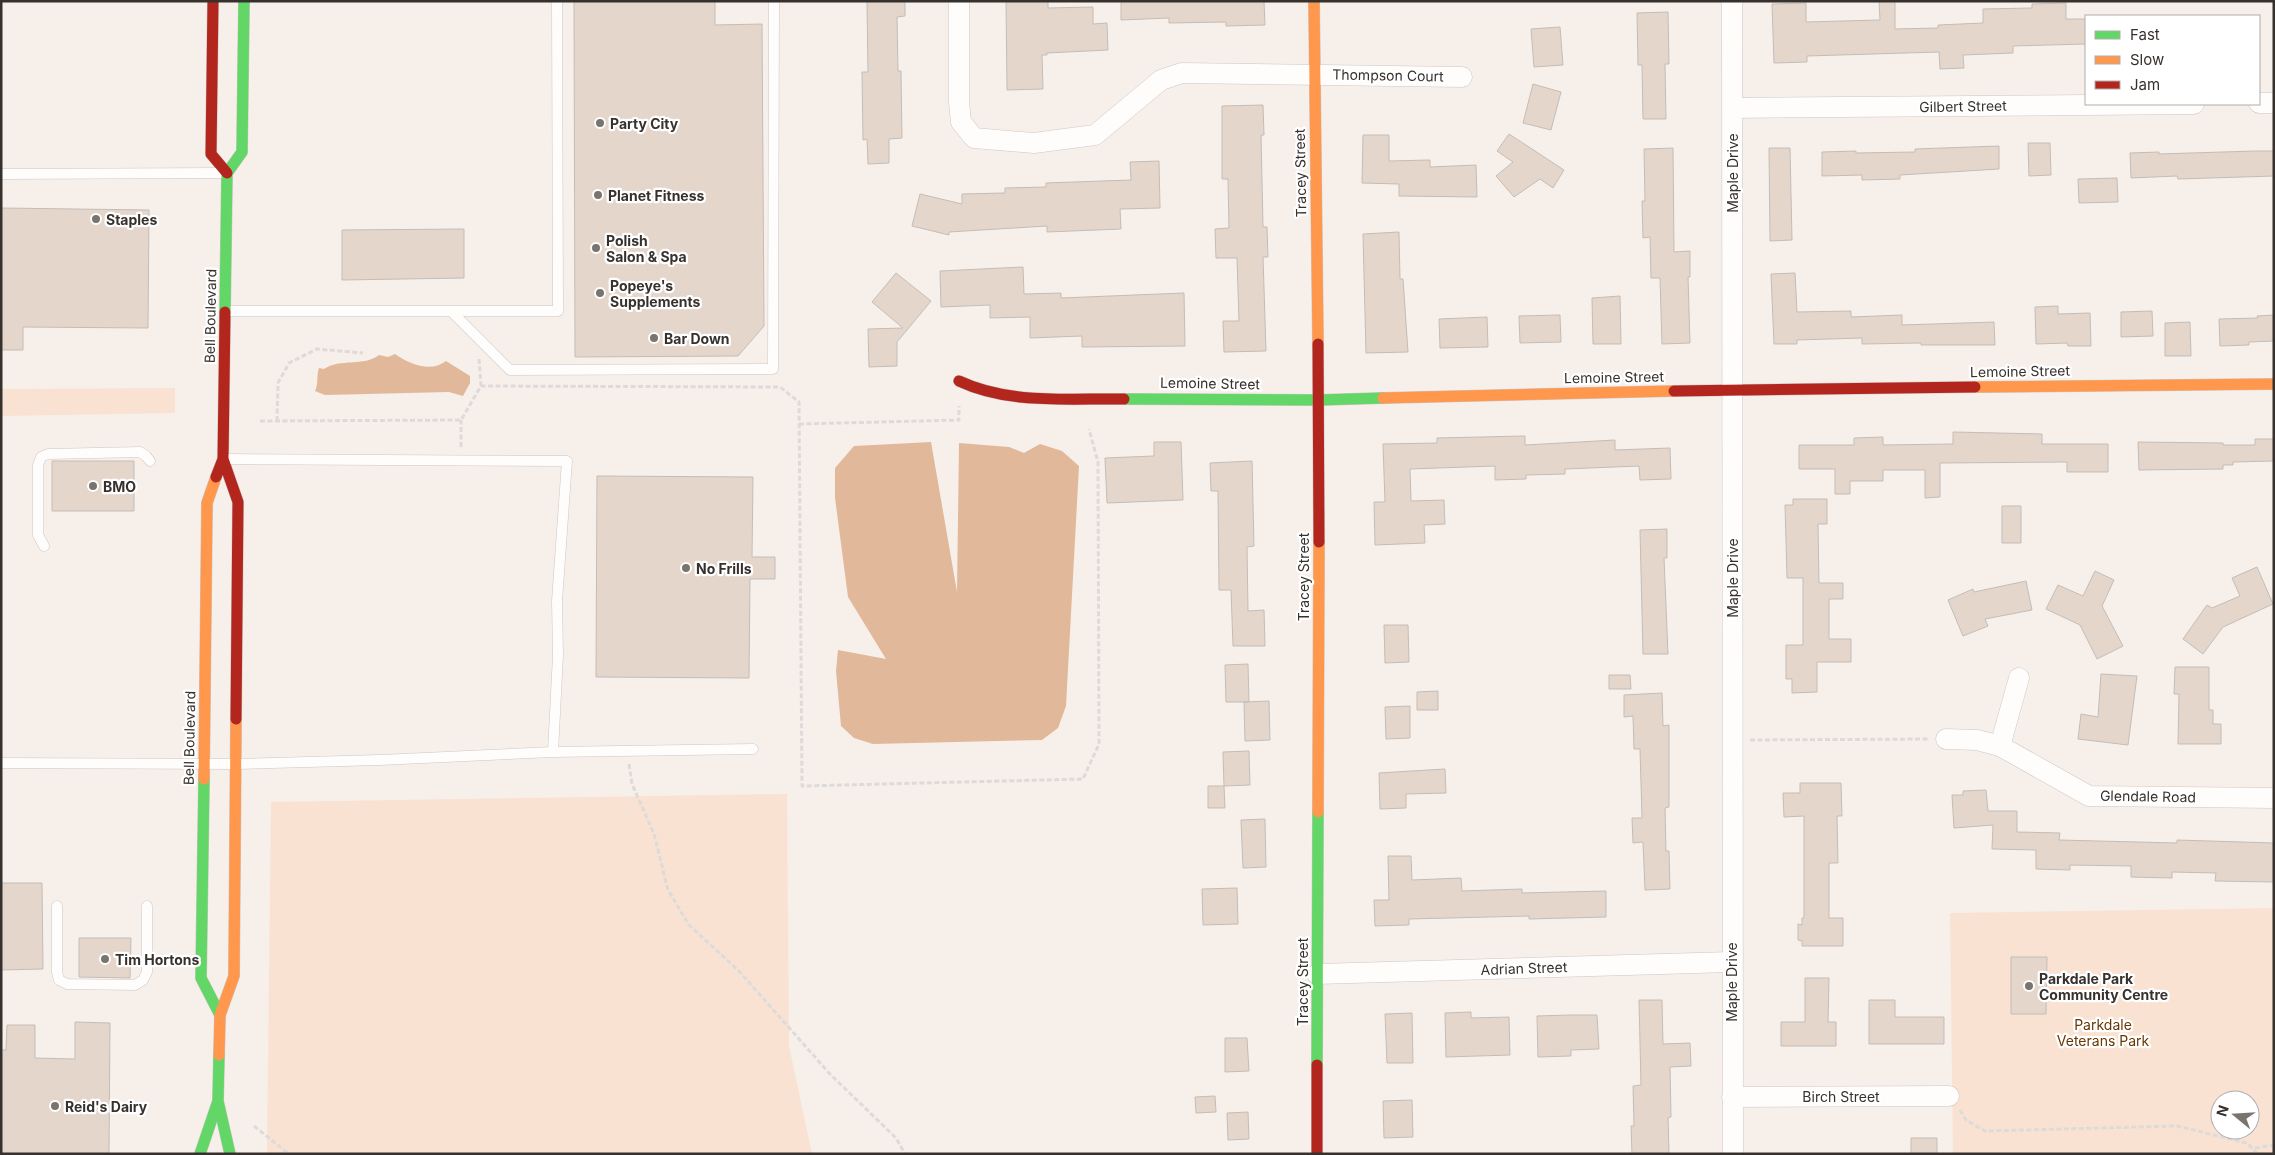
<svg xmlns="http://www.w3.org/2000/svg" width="2275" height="1155" font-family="Inter,sans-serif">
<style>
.green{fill:#f9e2d2;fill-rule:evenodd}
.water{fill:#e1b89a}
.building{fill:#e5d6cc;stroke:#c3bdb8}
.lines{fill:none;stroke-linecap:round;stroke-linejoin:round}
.lane-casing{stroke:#cec7c4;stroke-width:11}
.street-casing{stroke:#cec7c4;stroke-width:21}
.fast-casing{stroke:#cec7c4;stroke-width:12}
.slow-casing{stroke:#cec7c4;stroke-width:12}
.jam-casing{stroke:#cec7c4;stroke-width:12}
.path{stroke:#dddbd9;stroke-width:3;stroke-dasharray:5 2.5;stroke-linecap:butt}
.lane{stroke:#fefdfc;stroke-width:10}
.street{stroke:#fefdfc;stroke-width:20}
.fast{stroke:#63d668;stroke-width:11}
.slow{stroke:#ff974d;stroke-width:11}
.jam{stroke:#b3261e;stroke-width:11}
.poi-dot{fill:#7a746f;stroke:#fff;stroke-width:2}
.labels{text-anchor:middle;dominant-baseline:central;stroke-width:4.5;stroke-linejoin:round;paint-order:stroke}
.street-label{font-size:14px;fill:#37312d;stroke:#fff}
.poi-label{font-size:14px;font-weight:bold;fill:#37312d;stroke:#fff;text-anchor:start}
.park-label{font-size:14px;fill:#693603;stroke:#fff}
</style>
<rect width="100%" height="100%" fill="#f7efea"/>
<!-- green -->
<path class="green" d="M175,388V413L1,416V389Z
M787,794L789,1046L812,1154H267L271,802Z
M2274,908V1154H1953L1950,913ZM2220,1100H2250V1130H2220Z"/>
<!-- water -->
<path class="water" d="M395,354C409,364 431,373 446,361L470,376V383L463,396L449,392L325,395L315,391C319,383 316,376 319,368L324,369C340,358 364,367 379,355L388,357Z
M931,442L957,592L959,443L1009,447L1024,453L1040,444L1062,451L1079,466L1066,706L1058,728L1042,740L873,744L854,738L841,726L836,671L838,650L886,659L848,597L835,498V468L854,446Z"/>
<!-- building -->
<path class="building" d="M574,1H715V25L762,24L764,326L738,356L575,357Z
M867,1H905V16L897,17L898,71H901L902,138L889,139V163L868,164L867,139L863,140L862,72H868Z
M1006,1H1048V8L1093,7V24L1107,23L1108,50L1047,53V55H1042L1043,89L1007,90Z
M1121,1H1264L1265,25L1226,26V22L1169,23V18L1121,20Z
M1879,1H1895V29L1938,28V25L1983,23V9L2032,8V4L2066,3V19H2086V44L2013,46V53L1963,55L1964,68L1940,69L1939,52L1807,56V62L1774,63L1772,4L1806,3V22L1880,20Z
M1668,12L1669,64H1665L1666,119H1643L1642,65H1638L1637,13Z
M1560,27L1563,65L1534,67L1531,29Z
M1533,84L1561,92L1551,130L1523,123Z
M1263,105L1264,135H1261L1263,227H1267L1268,257H1263L1266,351L1224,352L1223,321H1239L1237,258H1216L1215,229L1229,228L1228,179H1222V106Z
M1509,134L1564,170L1553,188L1540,179L1514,197L1496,176L1513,162L1497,151Z
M1363,135H1389V161L1430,160V167L1476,165L1477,197L1399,196V184L1362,183Z
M2028,143H2050L2051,175L2029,176Z
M1999,146V169L1900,175V179L1862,180V175L1822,176V152L1856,151V153L1915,152V149Z
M1673,148L1674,252L1690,251V277H1688L1690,343L1662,344L1660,278H1651L1650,237L1643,238L1642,201H1645L1644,149Z
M1769,148H1790L1792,240L1770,241Z
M2255,151H2274V176L2178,179L2177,176L2131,178L2130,153L2159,152V154Z
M1159,161L1160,208L1120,209L1121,229L1047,232V226L949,232V235L912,226L920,194L962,204V194L1005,193V188L1046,187V183L1131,180L1130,162Z
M2117,178L2118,202L2079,203L2078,179Z
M1,208L149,210L148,328L23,327V350H1Z
M464,229V278L342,280V230Z
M1399,232L1400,279H1403L1408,352L1366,353L1363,234Z
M1023,267L1024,294L1061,293V298L1184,293L1185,346L1082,347V336L1030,338V317L990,318V305L941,307L940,271Z
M896,273L931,301L897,342V366L869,367L868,329L903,328L872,302Z
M1795,273L1797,312L1851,311V317L1902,315V325L1994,322L1995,345H1921V343L1862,344V338L1797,340V344H1774L1771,274Z
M1620,296L1621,344H1593L1592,298Z
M2058,306V314L2090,313L2091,346H2068L2067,343L2036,344L2035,307Z
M2152,311L2153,336L2121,337V312Z
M1560,315L1561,342L1520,343L1519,316Z
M2274,315V341L2249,342V345L2220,346L2219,319L2258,318L2257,316Z
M1487,317L1488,347L1440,348L1439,319Z
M2190,322L2191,356H2165V323Z
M1953,432L2042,434V444H2108V472H2067V462L1940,463V497L1925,498V470H1883V481H1850V494H1835V469H1799V445H1854V438L1883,437V445L1953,444Z
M1525,436V445L1615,440V450L1670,448L1671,479L1640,480L1639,466L1565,469V474L1526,475V479L1495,480V466L1410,469L1411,501L1444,500L1445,524L1424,525L1425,543L1375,545L1374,502H1385L1383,444L1437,443V438Z
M2255,439H2274V461L2233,462V465H2223V469L2139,470L2138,442L2223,443V445H2255Z
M1154,442H1181L1183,500L1107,503L1105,458L1154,456Z
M52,461H134V511H52Z
M1252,461L1254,546L1247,547L1248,611L1264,610L1265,646H1233L1231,590H1219L1218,491H1211L1210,463Z
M597,476L753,477L752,557H775V579H750L749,678L596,677Z
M1793,499H1827V524H1818L1819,583H1843V599H1829V639H1851V662H1817V692L1792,693V679H1786V645H1803V578H1787L1785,505H1793Z
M2002,506H2021V543H2002Z
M1667,529V558H1664L1668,654H1643L1640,530Z
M2257,567L2273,604L2223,627L2203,654L2183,639L2207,605L2212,608L2240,596L2232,578Z
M2095,571L2114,580L2102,606L2123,646L2097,659L2080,625L2046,609L2058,585L2083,596Z
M2026,581L2032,610L1985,619L1988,626L1963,636L1948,600L1973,589L1974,592Z
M1384,625H1408L1409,662L1385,663Z
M1248,664L1249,702H1226L1225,665Z
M2175,667H2209V710H2213V724H2221V744H2178L2179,694H2174Z
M2101,674L2137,676L2128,745L2078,739L2081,714L2098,717Z
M1609,675H1630L1631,689H1609Z
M1438,691V710H1417V692Z
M1662,693L1663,726L1669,725V807L1665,808L1666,851H1669L1670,889L1645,890L1643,842L1633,843L1632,818H1642L1640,749H1634L1633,716L1624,717V695Z
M1269,701L1270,740L1245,741L1244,702Z
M1410,706V738L1386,739L1385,707Z
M1249,751L1250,785L1224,786L1223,752Z
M1445,769L1446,793L1406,794V808L1380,809L1379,773Z
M1800,783H1841L1842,816H1837L1838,863H1829V918H1843V946H1802V941L1798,940V924L1802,925V918H1804V816L1784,817L1783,793H1800Z
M1208,786H1224L1225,808H1208Z
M1986,790L1988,811H2017V832L2060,833L2059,840L2177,843V840L2274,843V882L2215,881L2216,873L2172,872V878L2131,877V866L2070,865V870L2036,869V850L1992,849L1993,825L1954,828L1952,795H1963V791Z
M1265,819L1266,867L1243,868L1241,820Z
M1388,856H1411L1412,880L1461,878L1462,891L1522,889V893L1606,891V917L1529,919V916L1409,919V925L1375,926L1374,900H1389Z
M1,883H42L43,969L1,970Z
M1237,888L1238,924L1203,925L1202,889Z
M79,938H131L130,978L79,977Z
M2011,957H2047L2046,1014H2011Z
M1805,978H1829L1828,1022H1836V1046H1781V1022H1805Z
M1639,1000H1662L1663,1044L1690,1043L1691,1066L1670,1067L1671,1117L1668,1118L1669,1154H1632L1631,1126H1634L1633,1086L1641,1085Z
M1869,1000H1895V1017H1944V1044H1869Z
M1471,1012V1018L1509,1017L1510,1055L1446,1057L1445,1013Z
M1412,1013L1413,1063H1387L1385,1014Z
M1570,1015H1597L1599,1049L1571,1050V1056L1538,1057L1537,1016Z
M75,1022L110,1023L109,1154H1V1050H6L7,1025H35V1058L75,1059Z
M1225,1038H1247L1249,1071L1225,1072Z
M1215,1096L1216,1112L1196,1113L1195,1097Z
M1412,1100L1413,1137L1384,1138L1383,1101Z
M1248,1112L1249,1139L1228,1140L1227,1113Z
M1911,1138H1937V1154H1911Z"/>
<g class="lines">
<!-- lane casing -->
<g class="lane-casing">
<path id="lane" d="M1,174L221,173
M226,311H558L557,1
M451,311L510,370L773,369L774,1
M224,459L567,461L557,601L558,655L553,752
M44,546L38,535V465L41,457L48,454L140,452L146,456L150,461
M1,763L236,764L380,760L553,752L753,749
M57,906V972L59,980L67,984L135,985L143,980L147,972V906"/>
</g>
<!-- street casing -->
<g class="street-casing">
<path id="street" d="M959,1V102L961,122L974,138L1034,143L1095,135L1161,80L1182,73L1462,77
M1732,1L1733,1154
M2259,103H2274
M1732,108L2194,104
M1946,739L1977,740L2000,746L2089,796L2274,798
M2000,746L2019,678
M1317,974L1731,962
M1732,1097L1949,1096"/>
</g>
<!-- fast casing -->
<g class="fast-casing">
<path id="fast" d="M225,312L227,173L242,152L244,1
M1124,399L1319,400L1383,398
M204,779L201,978L220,1015
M219,1055L218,1101L230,1154
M1317,1065L1318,812
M200,1154L218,1101"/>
</g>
<!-- slow casing -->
<g class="slow-casing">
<path id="slow" d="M1314,1L1318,344
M1975,387L2274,384
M1383,398L1674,391
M204,779L207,503L216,477
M1318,812L1319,542
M219,1055L220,1015L234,976L236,719"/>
</g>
<!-- jam casing -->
<g class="jam-casing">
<path id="jam" d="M213,1L211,154L227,173
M1318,344L1319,542
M959,381C1010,405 1070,398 1124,399
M1674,391L1975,387
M223,459L238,502L236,719
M216,477L223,459L225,312
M1317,1154V1065"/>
</g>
<!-- path -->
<path class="path" d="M479,359L481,386
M260,421L461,420L481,386L780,387L799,402L802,786L1083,779L1099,744L1098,462L1089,429
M277,421L278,383L289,363L317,349L363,353
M799,424L959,420V406
M461,447V420
M1750,740L1928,739
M629,764L632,784L654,834L668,890L689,925L739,971L829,1073L896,1138L905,1154
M1960,1110L1966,1120L1985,1131L2177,1126L2247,1143L2258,1154
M254,1126L289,1154
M2255,1148L2274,1145"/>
<!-- lane -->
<use href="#lane" class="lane"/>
<!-- street -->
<use href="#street" class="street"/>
<!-- fast -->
<use href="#fast" class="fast"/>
<!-- slow -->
<use href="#slow" class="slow"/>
<!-- jam -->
<use href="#jam" class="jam"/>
</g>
<!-- markers -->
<g class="poi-dot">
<circle cx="600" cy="123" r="5"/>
<circle cx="598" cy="195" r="5"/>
<circle cx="96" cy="219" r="5"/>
<circle cx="596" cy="248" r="5"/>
<circle cx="600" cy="293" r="5"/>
<circle cx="654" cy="338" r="5"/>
<circle cx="93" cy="486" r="5"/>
<circle cx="686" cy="568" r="5"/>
<circle cx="105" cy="959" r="5"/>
<circle cx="2029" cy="986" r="5"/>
<circle cx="55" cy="1106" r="5"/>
</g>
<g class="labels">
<!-- street labels -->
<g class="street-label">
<text transform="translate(1388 75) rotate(1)">Thompson Court</text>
<text transform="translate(1963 106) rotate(-1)">Gilbert Street</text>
<text transform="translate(1300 173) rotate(-91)">Tracey Street</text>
<text transform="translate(1732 173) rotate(-90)">Maple Drive</text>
<text transform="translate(210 316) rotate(-89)">Bell Boulevard</text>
<text transform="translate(2020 371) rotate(-1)">Lemoine Street</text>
<text transform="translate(1614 377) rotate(-1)">Lemoine Street</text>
<text transform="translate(1210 383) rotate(1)">Lemoine Street</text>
<text transform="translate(1303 577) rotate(-90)">Tracey Street</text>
<text transform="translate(1732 578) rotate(-90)">Maple Drive</text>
<text transform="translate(189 738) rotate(-89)">Bell Boulevard</text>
<text transform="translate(2148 796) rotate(1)">Glendale Road</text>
<text transform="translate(1524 968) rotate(-2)">Adrian Street</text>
<text transform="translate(1302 982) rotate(-90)">Tracey Street</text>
<text transform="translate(1731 982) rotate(-90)">Maple Drive</text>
<text x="1841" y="1096">Birch Street</text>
</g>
<!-- poi labels -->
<g class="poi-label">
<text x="610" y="123">Party City</text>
<text x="608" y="195">Planet Fitness</text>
<text x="106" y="219">Staples</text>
<text x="606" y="240">Polish<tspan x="606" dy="16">Salon &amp; Spa</tspan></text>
<text x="610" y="285">Popeye's<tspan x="610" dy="16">Supplements</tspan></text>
<text x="664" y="338">Bar Down</text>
<text x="103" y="486">BMO</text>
<text x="696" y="568">No Frills</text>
<text x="115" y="959">Tim Hortons</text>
<text x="2039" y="978">Parkdale Park<tspan x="2039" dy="16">Community Centre</tspan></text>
<text x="65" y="1106">Reid's Dairy</text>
</g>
<!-- park labels -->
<g class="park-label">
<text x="2103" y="1024">Parkdale<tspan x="2103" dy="16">Veterans Park</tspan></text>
</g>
</g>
<!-- border -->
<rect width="2275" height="1155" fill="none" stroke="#37312d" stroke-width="5"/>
<!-- legend -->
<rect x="2085" y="15" width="175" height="90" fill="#ffffff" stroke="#afadab"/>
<rect x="2095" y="31" width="25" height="8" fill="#63d668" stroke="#afadab"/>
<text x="2130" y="40" font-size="15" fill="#37312d">Fast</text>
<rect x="2095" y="56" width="25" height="8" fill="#ff974d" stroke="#afadab"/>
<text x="2130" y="65" font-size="15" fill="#37312d">Slow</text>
<rect x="2095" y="81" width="25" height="8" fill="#b3261e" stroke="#afadab"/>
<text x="2130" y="90" font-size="15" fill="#37312d">Jam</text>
<!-- north arrow -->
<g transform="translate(2235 1115) rotate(288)"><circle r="24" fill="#ffffff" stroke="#afadab"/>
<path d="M0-4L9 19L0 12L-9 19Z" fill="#7a746f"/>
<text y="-8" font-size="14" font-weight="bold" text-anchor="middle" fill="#37312d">N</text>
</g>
</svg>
